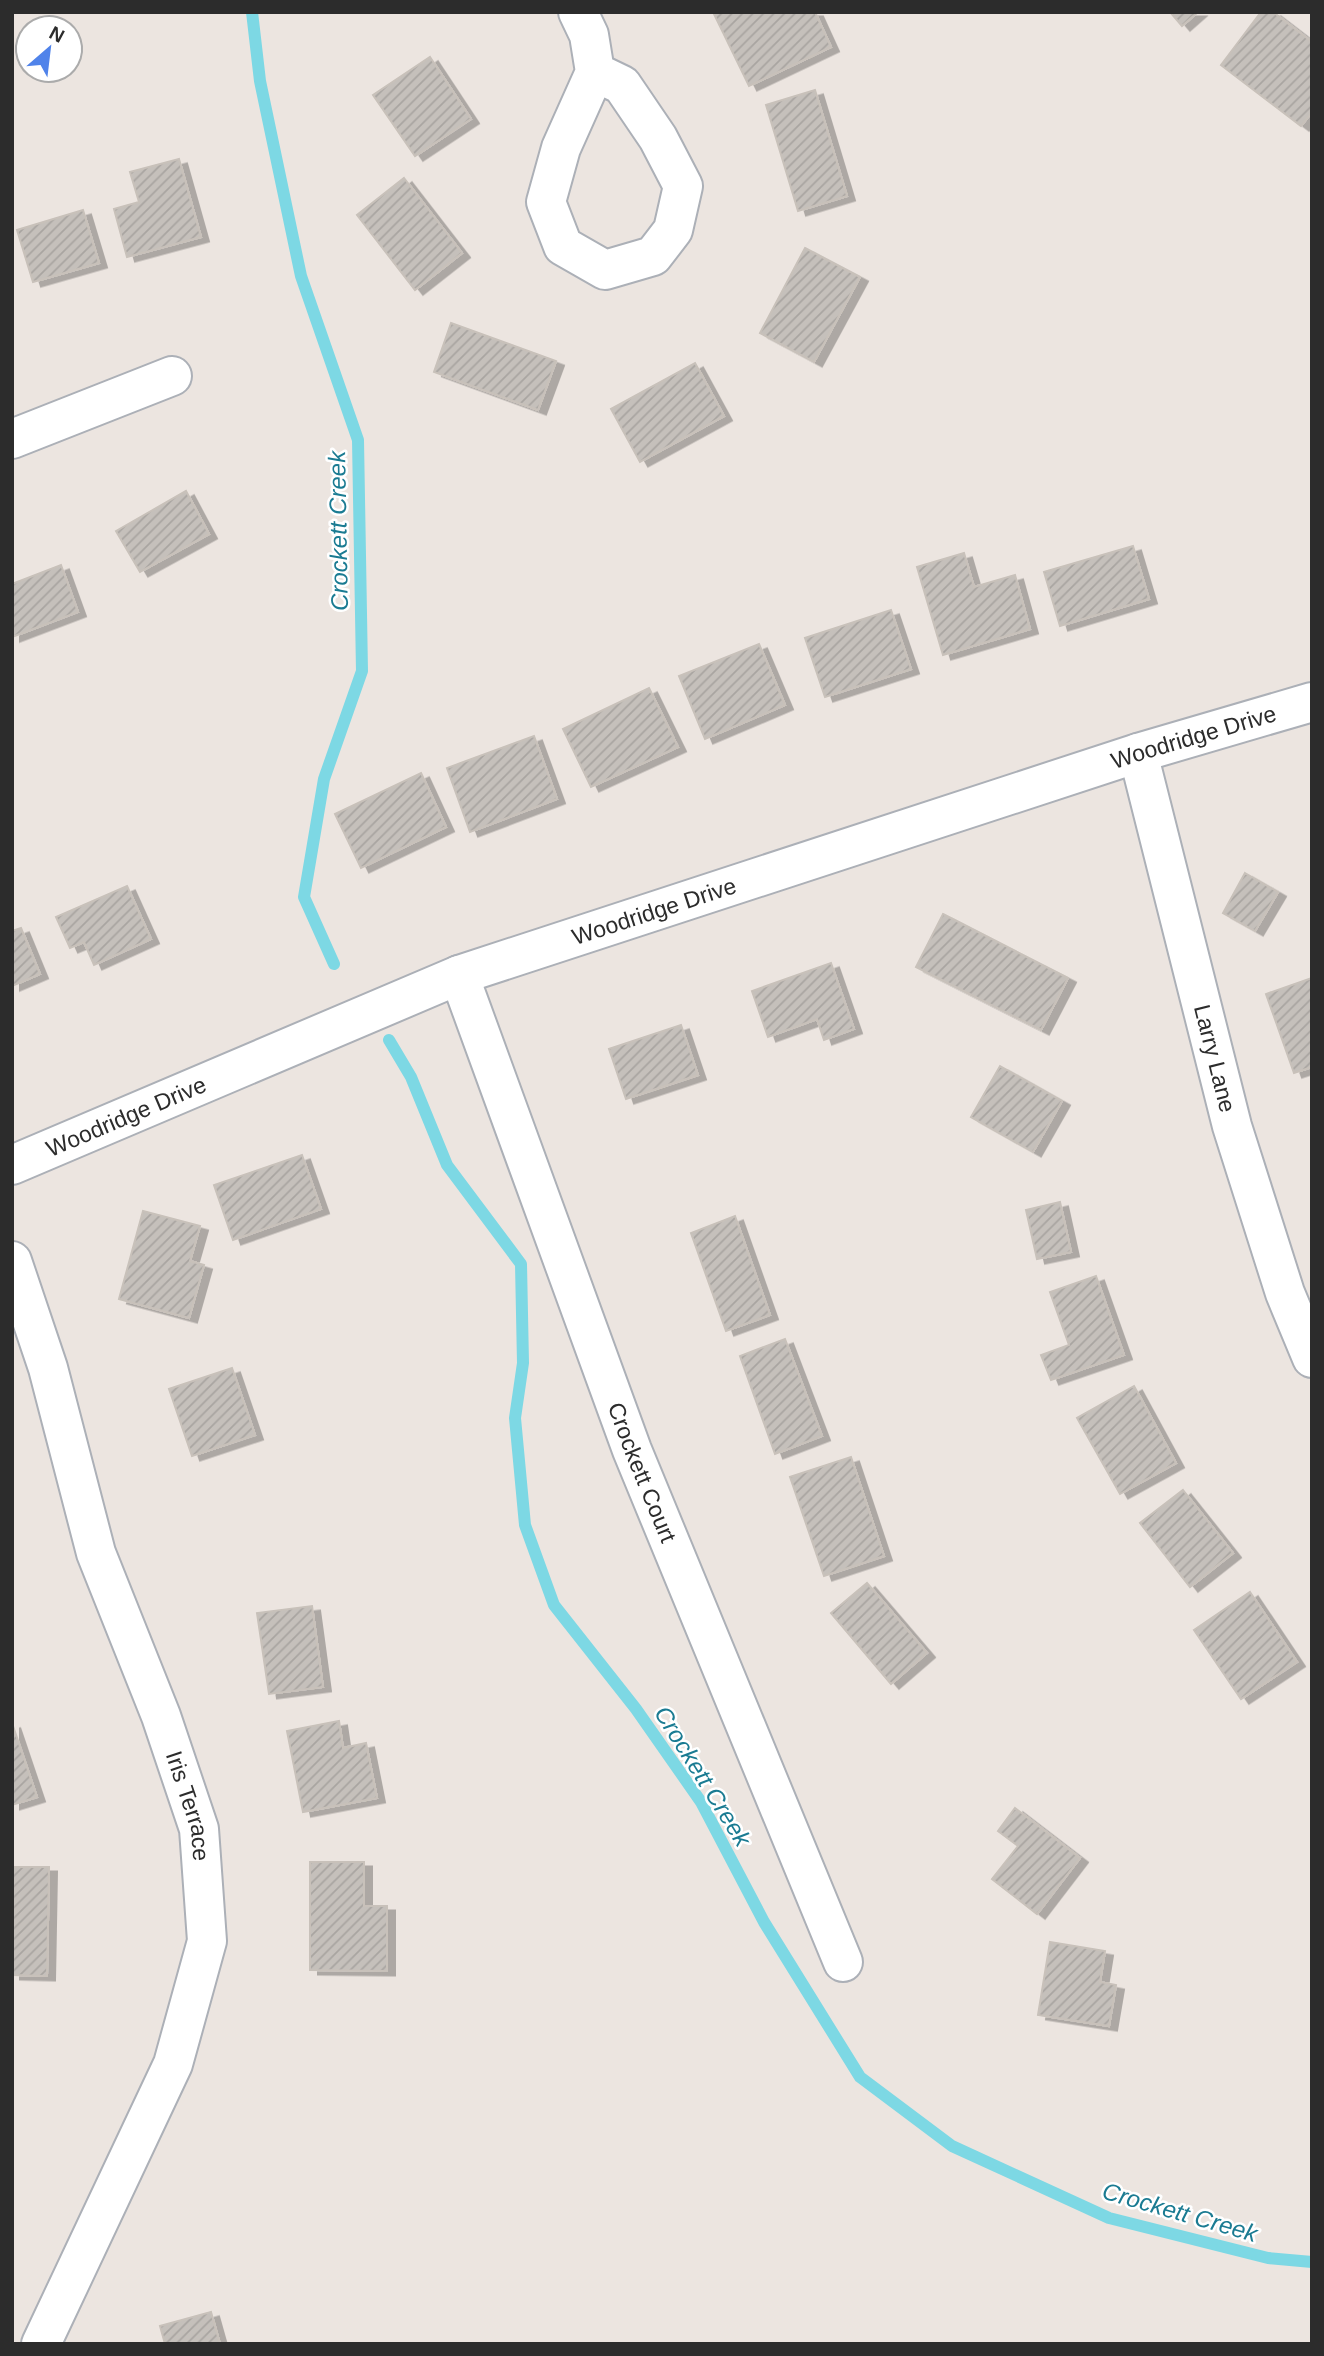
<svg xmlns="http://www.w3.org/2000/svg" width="1324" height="2356" font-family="Arial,sans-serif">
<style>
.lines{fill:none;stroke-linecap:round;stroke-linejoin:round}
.stream{stroke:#7dd8e4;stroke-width:12}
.building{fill:url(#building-hatch);stroke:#c8c1ba;stroke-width:2;filter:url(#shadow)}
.minor-casing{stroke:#acb0b7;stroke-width:42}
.minor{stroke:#fff;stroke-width:38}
.labels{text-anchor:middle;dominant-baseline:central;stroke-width:5;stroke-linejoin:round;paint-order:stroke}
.street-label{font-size:23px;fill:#2c2c2c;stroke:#fff}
.water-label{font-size:24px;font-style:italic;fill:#1a7b92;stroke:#fff}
</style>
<defs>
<pattern id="building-hatch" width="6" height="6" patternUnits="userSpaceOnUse" patternTransform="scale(1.75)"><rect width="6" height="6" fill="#c5c0bb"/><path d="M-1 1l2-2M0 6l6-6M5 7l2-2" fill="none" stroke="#a9a5a1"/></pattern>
<filter id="shadow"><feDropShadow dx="8" dy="4.5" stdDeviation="0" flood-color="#0004"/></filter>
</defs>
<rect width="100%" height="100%" fill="#ece5e0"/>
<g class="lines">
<!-- stream -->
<path class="stream" d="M252,12L260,81L301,276L358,440L362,671L324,779L304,897L334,964
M389,1040L411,1077L447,1165L521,1264L523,1363L515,1418L525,1525L554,1605L636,1709L701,1802L764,1922L860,2077L952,2146L1109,2218L1268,2258L1312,2262"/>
</g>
<!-- building -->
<path class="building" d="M713,12H815L831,47L749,86Z
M1170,12H1198L1182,26Z
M1261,12H1273L1312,42V112L1301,126L1221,65Z
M430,57L471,119L415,156L373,95Z
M815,90L847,196L798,211L766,105Z
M179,159L201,237L127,257L114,209L139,202L130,172Z
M404,178L462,253L415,290L357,215Z
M83,210L99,263L33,282L17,230Z
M805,248L860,277L814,362L760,333Z
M451,323L556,361L538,410L434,372Z
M695,363L724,416L640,462L611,409Z
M186,491L209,534L140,572L116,531Z
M1133,546L1149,599L1060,626L1044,572Z
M964,553L974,587L1015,575L1030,629L943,655L917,567Z
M61,565L78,612L12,637V584Z
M891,610L911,669L825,697L805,638Z
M759,644L785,705L705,739L679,676Z
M649,688L678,747L591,787L563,729Z
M534,736L557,799L470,832L447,768Z
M421,773L446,827L361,868L335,814Z
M1245,873L1278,892L1255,931L1223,913Z
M127,886L151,939L94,965L84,942L70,948L56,917Z
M943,914L1068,978L1041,1030L916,967Z
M21,928L40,974L12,986V931Z
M831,963L854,1029L824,1040L817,1019L768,1037L752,991Z
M1312,978V1067L1294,1073L1266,994Z
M681,1025L698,1075L626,1099L609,1049Z
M1000,1066L1062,1101L1033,1152L971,1117Z
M302,1155L321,1209L233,1240L214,1185Z
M1060,1202L1071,1252L1037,1259L1026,1210Z
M143,1211L200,1226L190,1261L204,1265L189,1318L119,1299Z
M735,1216L770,1315L726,1331L691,1233Z
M1096,1276L1124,1355L1051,1380L1041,1355L1069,1345L1050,1292Z
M785,1339L822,1436L775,1454L740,1356Z
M232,1368L255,1435L192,1456L169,1389Z
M1134,1386L1176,1463L1120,1494L1077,1418Z
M851,1457L884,1556L824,1576L790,1477Z
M1183,1490L1233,1553L1190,1587L1140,1523Z
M867,1583L927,1653L891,1684L831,1613Z
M1250,1592L1297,1662L1241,1699L1194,1630Z
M312,1606L323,1687L269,1694L257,1613Z
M339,1721L343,1748L366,1743L377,1798L303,1812L287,1731Z
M12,1723L37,1797L12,1805Z
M1015,1808L1080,1858L1037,1914L992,1879L1018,1846L998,1831Z
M310,1862H364V1906H387V1971L310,1970Z
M12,1867H49L47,1976L12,1975Z
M1050,1942L1105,1951L1100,1982L1116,1985L1109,2026L1038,2015Z
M211,2312L220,2344H165L160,2326Z"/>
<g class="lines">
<!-- minor casing -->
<g class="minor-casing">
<g id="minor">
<path d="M578,12L589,35L595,72L561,148L546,202L563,246L605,270L653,256L673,230L683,186L658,138L622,85L595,72"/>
<path d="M12,439L172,376"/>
<path id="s1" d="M1138,753L1232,1126L1285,1293L1312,1358"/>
<path id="s2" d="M459,975L632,1450L843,1962"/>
<path id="s3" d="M12,1165L459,975L1138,753L1312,702"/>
<path id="s4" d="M12,1261L48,1368L96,1553L161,1716L199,1829L207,1941L173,2064L41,2344"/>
</g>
</g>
<!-- minor -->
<use href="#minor" class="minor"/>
</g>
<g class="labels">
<!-- street labels -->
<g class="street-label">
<text stroke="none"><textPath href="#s3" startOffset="1258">Woodridge Drive</textPath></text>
<text stroke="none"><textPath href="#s3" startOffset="691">Woodridge Drive</textPath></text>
<text stroke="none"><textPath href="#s1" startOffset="315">Larry Lane</textPath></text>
<text stroke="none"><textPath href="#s3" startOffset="124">Woodridge Drive</textPath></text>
<text stroke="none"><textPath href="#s2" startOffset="530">Crockett Court</textPath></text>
<text stroke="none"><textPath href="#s4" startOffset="574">Iris Terrace</textPath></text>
</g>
<!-- water labels -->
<g class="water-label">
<text transform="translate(338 531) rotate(-91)">Crockett Creek</text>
<text transform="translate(703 1776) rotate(58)">Crockett Creek</text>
<text transform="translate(1180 2212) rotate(16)">Crockett Creek</text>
</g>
</g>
<!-- border -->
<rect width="1324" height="2356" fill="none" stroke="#2c2c2c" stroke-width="28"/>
<!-- north arrow -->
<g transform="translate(49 49) rotate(28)"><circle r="33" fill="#ffffff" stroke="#ababab" stroke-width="2"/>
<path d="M0-5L12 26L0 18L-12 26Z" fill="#5083ea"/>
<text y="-10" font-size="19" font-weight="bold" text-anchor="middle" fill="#2c2c2c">N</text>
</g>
</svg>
